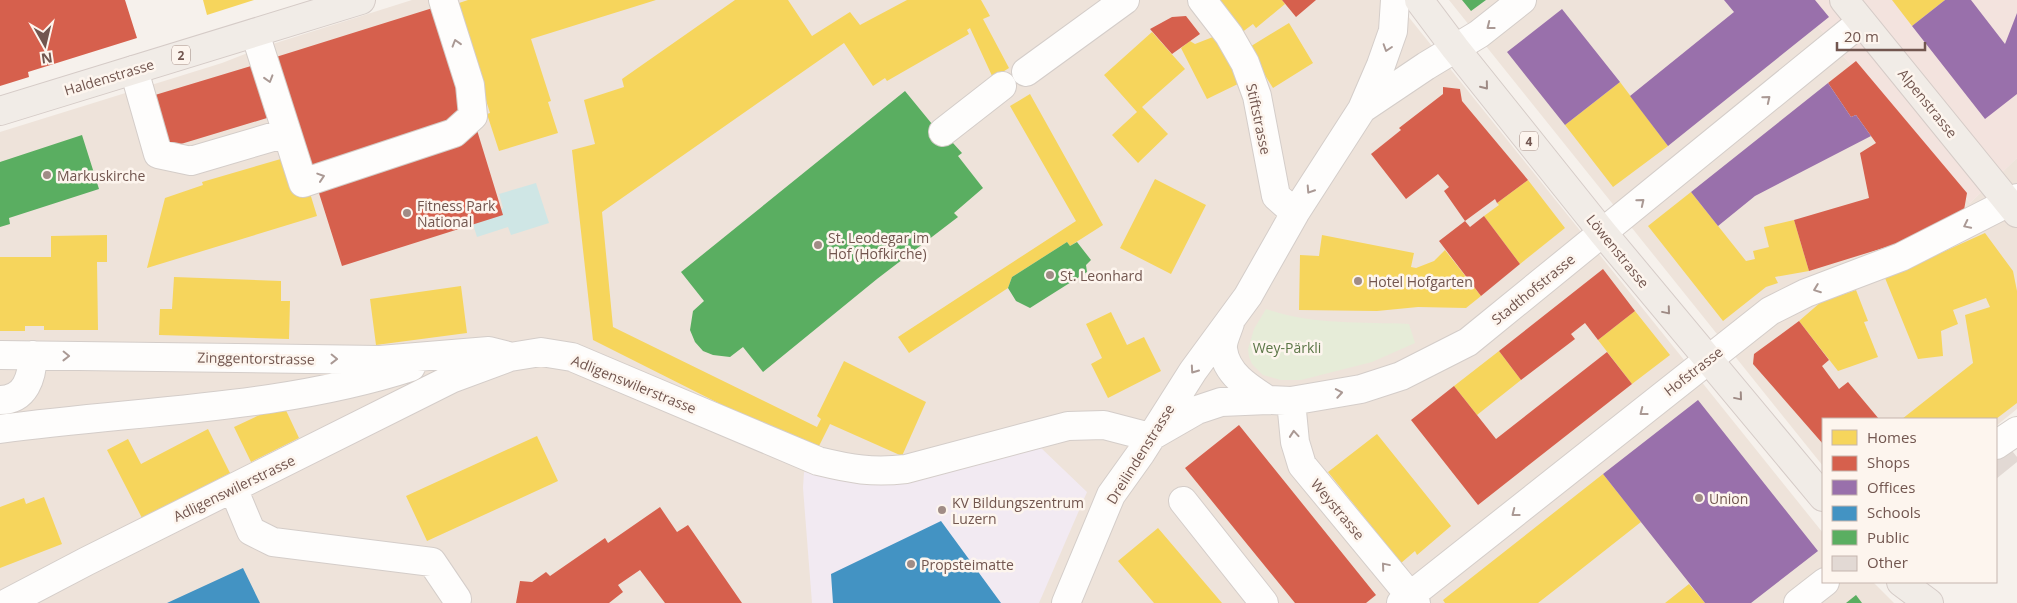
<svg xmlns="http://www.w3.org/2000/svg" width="2017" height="603" font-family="'Open Sans',sans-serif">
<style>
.residential{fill:#eee3da}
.commercial{fill:#f3e3de}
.education{fill:#f2eaf2}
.green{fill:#e6ecd8}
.water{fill:#cfe6e5}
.homes{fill:#f6d55c}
.shops{fill:#d6604d}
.offices{fill:#9970ab}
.schools{fill:#4393c3}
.public{fill:#5aae61}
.building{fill:#e2d9d4}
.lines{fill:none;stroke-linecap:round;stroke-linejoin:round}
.minor-casing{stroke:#d4cdc9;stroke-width:30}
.major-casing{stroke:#d5cbc7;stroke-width:30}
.minor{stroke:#fefdfc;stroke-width:28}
.major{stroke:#f1ece7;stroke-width:28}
.oneway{stroke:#aa9994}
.oneway2{stroke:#9e8a84}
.poi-dot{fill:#a08c86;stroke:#fdf5ee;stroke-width:2}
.labels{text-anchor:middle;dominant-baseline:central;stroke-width:5;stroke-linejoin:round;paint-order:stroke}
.shield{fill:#fdf5ee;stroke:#9c867f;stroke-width:1}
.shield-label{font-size:12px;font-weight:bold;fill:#72564f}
.street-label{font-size:14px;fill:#72564f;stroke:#fdf5ee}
.poi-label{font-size:14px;fill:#72564f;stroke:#fdf5ee;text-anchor:start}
.park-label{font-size:14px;fill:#5c7748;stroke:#fdf5ee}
</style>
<rect width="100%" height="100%" fill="#f6f1ec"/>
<!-- residential -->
<path class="residential" d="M412,0H1395L1823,533V582H1873L1894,603H0V132L222,63L263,47Z
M1449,0H1795L1970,203L2017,158V409L1996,426V419H1823V466Z"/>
<!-- commercial -->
<path class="commercial" d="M1795,0H2017V158L1970,203Z"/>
<!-- education -->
<path class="education" d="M1039,446L1087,492L1039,603H812L803,488L804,472L905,481L937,475Z"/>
<!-- green -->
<path class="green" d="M1266,309C1311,325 1362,322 1409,324L1415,343L1372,362L1301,380H1281L1263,375L1252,364L1249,357L1248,349L1254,329Z"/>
<!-- water -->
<path class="water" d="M536,183L549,223L511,235L508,227L477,237L471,218L503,208L499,194Z"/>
<!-- homes -->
<path class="homes" d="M203,0H254L207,15Z
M468,0H656L531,39L551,101L548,102L558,133L499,151L487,114L490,113L468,43L453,5Z
M735,0H788L812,36L850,12L860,25L907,0H981L990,16L983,19L1009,68L993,78L970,28L967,30L969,34L887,81L885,78L873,86L844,43L602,212L613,327L817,427L821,419L817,416L844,361L926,402L902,456L830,424L816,452L593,340L572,150L595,144L584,100L624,87L622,79Z
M1219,0H1282L1285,4L1256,28L1253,24L1241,33Z
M1892,0H1945L1912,26Z
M1289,23L1313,63L1273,88L1248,48Z
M1152,32L1185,69L1142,107L1168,134L1138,163L1112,135L1137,112L1104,75Z
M1218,35L1242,82L1207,99L1181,48L1190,41L1195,44Z
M1620,82L1668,146L1613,187L1565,125Z
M1030,94L1103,225L1070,246L1067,242L1012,277L1008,288L909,353L898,337L1076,221L1010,106Z
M298,154L317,216L147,268L165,198L203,185L202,182Z
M1155,179L1206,205L1171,274L1120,248Z
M1528,180L1565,228L1520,264L1484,216L1499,205L1497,203Z
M1691,192L1746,261L1755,259L1753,251L1769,247L1764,227L1794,220L1809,271L1775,277L1778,283L1766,287L1723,321L1648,226Z
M1985,233L2013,271L2017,291V403L1996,419H1902L1973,363L1965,315L1990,307L1986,298L1953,310L1958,324L1941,331L1943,356L1918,359L1885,278Z
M107,235V262H97L98,330H44V326H25V331H0V257H51V236Z
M1322,235L1414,253L1411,267L1416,268L1434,261L1445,250L1481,296L1466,308L1418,307L1377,311L1299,310L1300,255L1319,256Z
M174,277L281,281V301H290L289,339L159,335L160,309H172Z
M461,286L467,333L376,345L370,299Z
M1856,290L1868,321L1864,322L1878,357L1838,371L1799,321L1821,302Z
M1635,311L1670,355L1632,384L1598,340Z
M1111,312L1127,345L1144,337L1161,371L1108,398L1091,364L1102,358L1086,324Z
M1499,351L1521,380L1477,415L1454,386Z
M283,404L299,438L251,462L234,427Z
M208,429L230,473L142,518L107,450L128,439L141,464Z
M1377,434L1451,526L1417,555L1415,551L1401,563L1328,472Z
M537,436L558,481L427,541L406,496Z
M1603,474L1641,522L1570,578L1538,603H1445L1443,600Z
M44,497L62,544L0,568V507L24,498L26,504Z
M1158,528L1222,603H1154L1118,561Z
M1689,584L1705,603H1665Z"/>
<!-- shops -->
<path class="shops" d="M0,0H125L137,38L28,72L29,77L0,86Z
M1282,0H1316L1296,17Z
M439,6L503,215L342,266L276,57Z
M1186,16L1200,34L1172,54L1150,29L1172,17Z
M1856,61L1967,193L1964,210L1909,240L1809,271L1794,220L1869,198L1860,153L1876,143L1856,115L1851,117L1828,83Z
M251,66L267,118L171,147L155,95Z
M1443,87L1460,89L1462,101L1528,180L1497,203L1495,199L1465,221L1444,191L1449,187L1438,174L1406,199L1371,154L1401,130L1399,128L1443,94Z
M1484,216L1520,264L1481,296L1439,241L1465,221L1470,227Z
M1603,269L1635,311L1598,340L1585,323L1571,334L1575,339L1521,380L1499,351Z
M1799,321L1829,360L1822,366L1839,389L1848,382L1879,419H1823V444L1753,364L1754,354Z
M1607,352L1632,384L1478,505L1411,420L1454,386L1496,439Z
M1239,425L1376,595L1366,603H1295L1185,468Z
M660,507L677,532L688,525L742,603H665L640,570L618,585L623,592L609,603H516L520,581L532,582L546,572L550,576L605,538L608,543Z"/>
<!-- offices -->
<path class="offices" d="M1724,0H1815L1829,17L1668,146L1630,96L1734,12Z
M1945,0H1971L2005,44L2017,13V94L1985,119L1912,26Z
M1562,9L1620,82L1565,125L1507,52Z
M1828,83L1851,117L1856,115L1871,136L1755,196L1718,226L1691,192Z
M1698,400L1818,551L1751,603H1705L1603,474Z"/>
<!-- schools -->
<path class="schools" d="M941,521L1001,603H833L831,574Z
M243,568L260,603H167Z"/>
<!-- public -->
<path class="public" d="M1462,0H1486L1471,11Z
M905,91L932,124L934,122L962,153L958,156L983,188L954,213L958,217L877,279L763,372L743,347L730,357L713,355L703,351L695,342L690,330L693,311L704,301L681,272Z
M82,135L99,189L9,218L10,224L0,227V162Z
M1067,242L1070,246L1077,242L1091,260L1086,265L1087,272L1030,308L1016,301L1008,288L1012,277Z
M1856,595L1862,603H1846Z"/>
<!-- building -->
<path class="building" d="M2009,447L2017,457V462L1996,479V458Z"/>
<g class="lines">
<!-- minor casing -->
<g class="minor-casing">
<path id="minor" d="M1202,0L1229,35L1245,63L1257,96L1276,196L1295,213
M255,33L303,183L454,133L473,116L470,85L443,0
M134,70L158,154L191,161L286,133
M1026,72L1125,0
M1362,109L1426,66L1479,34L1522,0
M943,132L1002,86
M1230,323C1228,330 1222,341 1223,349C1226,374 1249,388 1268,400
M0,355L380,360L489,351L505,355
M0,400C26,400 32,377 33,355
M1291,401L1295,442L1302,465L1416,603
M0,429C137,410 278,410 411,367
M1150,437L1197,410L1221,402L1268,400L1291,401L1361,389L1401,376L1468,342L1861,22
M1996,445L2017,431
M233,488L251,531L273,542L432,562L457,599
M1183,501L1264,603
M7,603L87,561L451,379L510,357L541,352L572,357L818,461C851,469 872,473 906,469L1068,426L1104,425L1150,437
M1066,603L1111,495L1141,453L1193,371L1248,296L1295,213L1362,109L1381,65L1393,31L1395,0
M1401,603L1770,311L1806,293L1901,257L2017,198
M1798,603L1825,582"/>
</g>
<!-- major casing -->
<g class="major-casing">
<path id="major" d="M1419,0L1455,48L1603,233L1823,497
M1844,0L2017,213
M0,111L361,0
M1901,582L1929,603"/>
</g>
<!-- minor -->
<use href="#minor" class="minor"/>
<!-- major -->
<use href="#major" class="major"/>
</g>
<!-- one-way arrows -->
<defs><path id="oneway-chevron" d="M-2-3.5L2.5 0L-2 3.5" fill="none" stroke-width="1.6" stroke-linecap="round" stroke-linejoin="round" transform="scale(1.25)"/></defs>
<g class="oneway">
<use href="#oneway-chevron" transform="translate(1490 26) rotate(142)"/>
<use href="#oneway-chevron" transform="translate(456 43) rotate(-107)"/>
<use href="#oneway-chevron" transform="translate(1387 48) rotate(108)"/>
<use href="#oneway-chevron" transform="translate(269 79) rotate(73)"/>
<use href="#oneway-chevron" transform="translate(1767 99) rotate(-39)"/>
<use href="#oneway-chevron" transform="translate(321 177) rotate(-18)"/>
<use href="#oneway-chevron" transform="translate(1310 190) rotate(123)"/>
<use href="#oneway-chevron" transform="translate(1641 202) rotate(-39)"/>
<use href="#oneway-chevron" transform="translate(1967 225) rotate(154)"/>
<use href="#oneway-chevron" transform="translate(1817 289) rotate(159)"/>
<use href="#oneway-chevron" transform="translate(66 356) rotate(1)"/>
<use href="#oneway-chevron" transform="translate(334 359) rotate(1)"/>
<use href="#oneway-chevron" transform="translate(1194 370) rotate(125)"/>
<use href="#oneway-chevron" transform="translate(1339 393) rotate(-10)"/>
<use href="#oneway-chevron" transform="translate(1643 412) rotate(142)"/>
<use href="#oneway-chevron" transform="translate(1294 434) rotate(-95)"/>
<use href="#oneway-chevron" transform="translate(1515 513) rotate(142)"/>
<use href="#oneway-chevron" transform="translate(1385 566) rotate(-130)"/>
</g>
<g class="oneway2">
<use href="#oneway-chevron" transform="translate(1485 86) rotate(51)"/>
<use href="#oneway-chevron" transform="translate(1667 311) rotate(50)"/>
<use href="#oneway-chevron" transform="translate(1739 397) rotate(50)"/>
</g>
<!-- markers -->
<g class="poi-dot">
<circle cx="47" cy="175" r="5"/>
<circle cx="407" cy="213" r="5"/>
<circle cx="818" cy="245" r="5"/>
<circle cx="1050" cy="275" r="5"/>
<circle cx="1358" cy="281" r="5"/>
<circle cx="1699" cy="498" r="5"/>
<circle cx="942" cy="510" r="5"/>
<circle cx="911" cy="564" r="5"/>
</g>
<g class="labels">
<!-- shield labels -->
<g class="shield">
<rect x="172" y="45.5" width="18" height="19" rx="4"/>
<rect x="1520" y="131.5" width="18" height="19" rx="4"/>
</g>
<g class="shield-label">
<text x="181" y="55">2</text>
<text x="1529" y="141">4</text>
</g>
<!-- street labels -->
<g class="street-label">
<text transform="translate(109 77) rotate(-17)">Haldenstrasse</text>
<text transform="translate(1928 103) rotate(51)">Alpenstrasse</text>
<text transform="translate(1259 119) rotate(78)">Stiftstrasse</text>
<text transform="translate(1618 251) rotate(51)">Löwenstrasse</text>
<text transform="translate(1533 289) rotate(-39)">Stadthofstrasse</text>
<text transform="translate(256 358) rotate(1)">Zinggentorstrasse</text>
<text transform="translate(1693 371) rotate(-38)">Hofstrasse</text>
<text transform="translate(634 384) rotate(22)">Adligenswilerstrasse</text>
<text transform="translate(1140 454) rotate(-58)">Dreilindenstrasse</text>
<text transform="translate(234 488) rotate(-26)">Adligenswilerstrasse</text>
<text transform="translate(1338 509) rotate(50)">Weystrasse</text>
</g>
<!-- poi labels -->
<g class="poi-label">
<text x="57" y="175">Markuskirche</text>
<text x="417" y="205">Fitness Park<tspan x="417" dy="16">National</tspan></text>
<text x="828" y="237">St. Leodegar im<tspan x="828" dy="16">Hof (Hofkirche)</tspan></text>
<text x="1060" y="275">St. Leonhard</text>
<text x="1368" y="281">Hotel Hofgarten</text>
<text x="1709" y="498">Union</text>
<text x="952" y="502">KV Bildungszentrum<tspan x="952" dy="16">Luzern</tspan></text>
<text x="921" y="564">Propsteimatte</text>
</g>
<!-- park labels -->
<g class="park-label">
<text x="1287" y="347">Wey-Pärkli</text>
</g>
</g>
<!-- legend -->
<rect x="1822" y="418" width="175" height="165" fill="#fdf5ee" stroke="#c5b5ae"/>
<rect x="1832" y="430" width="25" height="15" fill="#f6d55c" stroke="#c5b5ae"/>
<text x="1867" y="443" font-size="15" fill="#72564f">Homes</text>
<rect x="1832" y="456" width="25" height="15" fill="#d6604d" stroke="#c5b5ae"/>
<text x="1867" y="468" font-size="15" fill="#72564f">Shops</text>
<rect x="1832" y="480" width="25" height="15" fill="#9970ab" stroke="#c5b5ae"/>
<text x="1867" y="493" font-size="15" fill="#72564f">Offices</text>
<rect x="1832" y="506" width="25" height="15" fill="#4393c3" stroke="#c5b5ae"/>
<text x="1867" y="518" font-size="15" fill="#72564f">Schools</text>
<rect x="1832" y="530" width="25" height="15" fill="#5aae61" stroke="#c5b5ae"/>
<text x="1867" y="543" font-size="15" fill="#72564f">Public</text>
<rect x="1832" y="556" width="25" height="15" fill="#e2d9d4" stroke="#c5b5ae"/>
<text x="1867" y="568" font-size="15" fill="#72564f">Other</text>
<!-- north arrow -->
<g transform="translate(45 45) rotate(172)" stroke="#fdf5ee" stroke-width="4" paint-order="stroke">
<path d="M0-4L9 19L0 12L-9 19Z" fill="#72564f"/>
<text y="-8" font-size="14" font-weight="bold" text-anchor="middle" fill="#72564f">N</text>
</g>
<!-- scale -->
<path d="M1837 42v8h88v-8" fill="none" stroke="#72564f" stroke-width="2.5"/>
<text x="1844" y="42" font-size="15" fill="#72564f" stroke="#fdf5ee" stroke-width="4" paint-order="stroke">20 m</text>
</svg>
